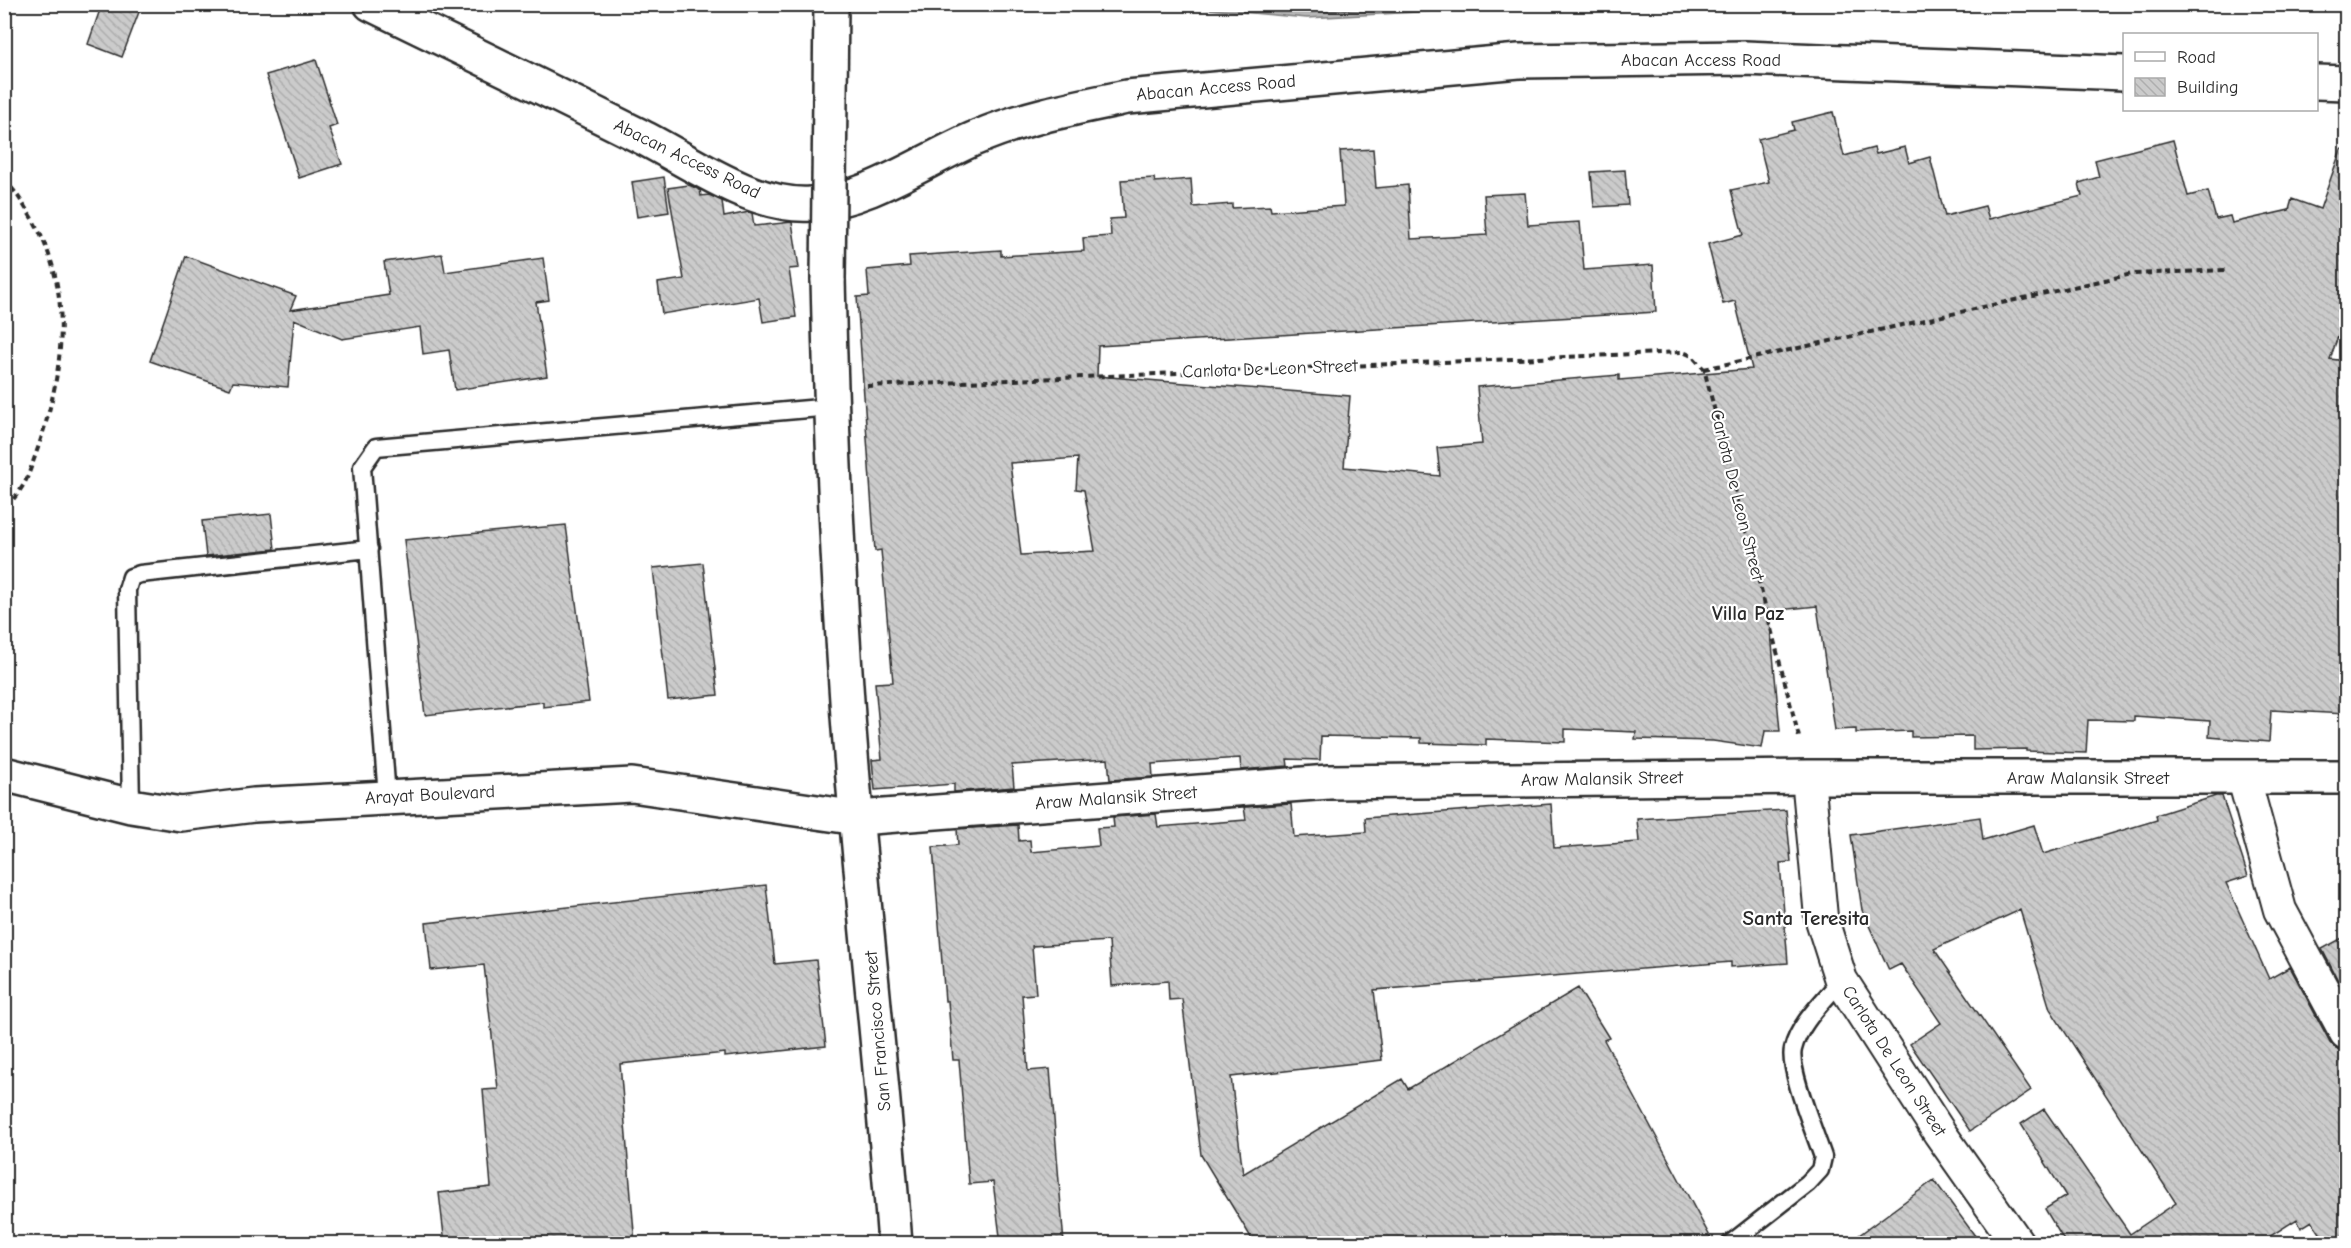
<svg xmlns="http://www.w3.org/2000/svg" width="2351" height="1248" font-family="'Comic Neue',sans-serif">
<style>
.water{fill:url(#water-rules);stroke:#7e7e7e;stroke-width:1.5}
.lines{fill:none;stroke-linecap:round;stroke-linejoin:round}
.shore{stroke:#636363;stroke-width:1.5}
.building{fill:url(#building-back-hatch);stroke:#2b2b2b;stroke-width:1.5;fill-rule:evenodd}
.service-casing{stroke:#2b2b2b;stroke-width:21}
.minor-casing{stroke:#2b2b2b;stroke-width:36}
.tertiary-casing{stroke:#2b2b2b;stroke-width:38}
.secondary-casing{stroke:#2b2b2b;stroke-width:38}
.path{stroke:#2b2b2b;stroke-width:4;stroke-dasharray:6 4.5;stroke-linecap:butt}
.service{stroke:#fff;stroke-width:16}
.minor{stroke:#fff;stroke-width:32}
.tertiary{stroke:#fff;stroke-width:33}
.secondary{stroke:#fff;stroke-width:33}
.tertiary-bridge-casing{stroke:#2b2b2b;stroke-width:38;stroke-linecap:butt}
.tertiary-bridge{stroke:#fff;stroke-width:33}
.labels{text-anchor:middle;dominant-baseline:central;stroke-width:4.5;stroke-linejoin:round;paint-order:stroke}
.street-label{font-size:18px;fill:#2b2b2b;stroke:#fff}
.neighbourhood-label{font-size:20px;font-weight:bold;fill:#2b2b2b;stroke:#fff}
.quarter-label{font-size:21px;font-weight:bold;fill:#2b2b2b;stroke:#fff}
</style>
<defs>
<pattern id="water-rules" width="6" height="5" patternUnits="userSpaceOnUse" patternTransform="scale(1.5)"><rect width="6" height="5" fill="#b6b6b6"/><path d="M0 2.5h6" fill="none" stroke="#949494"/></pattern>
<pattern id="building-back-hatch" width="6" height="6" patternUnits="userSpaceOnUse" patternTransform="scale(1.5)"><rect width="6" height="6" fill="#cbcbcb"/><path d="M-1 5l2 2M0 0l6 6M5-1l2 2" fill="none" stroke="#aeaeae"/></pattern>
</defs>
<rect width="100%" height="100%" fill="#fff"/>
<filter id="ink" filterUnits="userSpaceOnUse"><feTurbulence type="fractalNoise" baseFrequency=".0167" numOctaves="2"/><feDisplacementMap in="SourceGraphic" scale="12" xChannelSelector="R" yChannelSelector="G"/><feConvolveMatrix kernelMatrix="1 2 1 2 8 2 1 2 1" color-interpolation-filters="sRGB"/></filter>
<g filter="url(#ink)">
<!-- water -->
<path class="water" d="M2346,4V10L2209,5V4Z
M1166,5V4L1545,5L1307,18Z"/>
<g class="lines">
<!-- shore -->
<path class="shore" d="M1230,4L1307,12L1438,4"/>
</g>
<!-- building -->
<path class="building" d="M102,4H142L122,57L88,44Z
M316,60L337,125L329,128L342,164L299,178L266,75Z
M1833,112L1844,156L1874,148L1876,154L1905,147L1909,163L1930,157L1945,216L1985,206L1989,219L2082,196L2079,183L2099,177L2095,160L2173,140L2188,196L2208,191L2216,219L2230,216L2232,223L2289,210L2292,199L2320,209L2341,149L2346,150V314L2330,359L2346,361V464L2343,519H2346L2341,607H2346V714L2271,710L2269,742L2209,737L2210,721L2134,716V721L2088,720L2086,753L2026,751V749L1973,750V736L1911,737V731L1856,733V729L1835,730L1817,606L1769,611L1780,731H1765L1762,748L1713,741L1635,739L1636,732L1565,729V742L1486,739V745L1421,743V738L1321,736L1320,760L1287,759L1288,766L1241,770L1240,758L1152,764L1153,777L1110,780L1108,759L1012,765L1014,787L954,792V784L875,790L872,760L882,759L875,683L893,682L881,550L875,551L857,297L869,296L867,270L910,266L909,256L1001,250V256L1084,251L1083,238L1111,236L1110,219L1124,218L1121,180L1154,178L1155,182L1191,179L1193,207L1232,204V208L1270,206L1271,211L1344,206L1340,151L1373,149L1376,188L1408,185L1411,239L1487,235L1484,195L1525,193L1528,225L1580,222L1584,270L1653,265L1656,312L1098,346L1097,376L1350,396L1344,467L1440,476L1437,448L1482,444L1477,387L1619,375V380L1752,369L1735,301L1723,304L1708,244L1743,235L1731,190L1769,182L1758,139L1794,130L1792,122ZM1078,458L1076,489L1084,490L1095,551L1021,555L1010,463Z
M1625,170L1628,205L1594,207L1591,172Z
M664,177L669,212L637,217L632,182Z
M689,185L700,190L701,196L709,195L722,201L724,217L749,212L752,213L754,226L792,222L799,268L789,269L796,317L763,322L759,298L662,314L658,283L684,279L668,188Z
M442,254L445,272L543,258L549,300L536,302L547,376L455,390L449,350L423,354L420,327L342,339L294,319L288,387L233,382L230,389L150,361L186,256L296,296L290,310L389,295L384,262Z
M271,514L275,549L206,556L202,521Z
M566,525L589,702L543,707V702L425,715L404,540Z
M703,563L718,695L668,700L653,568Z
M2216,796H2222L2248,876L2226,883L2269,979L2290,967L2330,1042L2337,1049L2346,1051V1244H2327L2312,1221L2301,1228L2297,1219L2258,1244H2066L2045,1209L2066,1196L2021,1124L2044,1109L2130,1234L2176,1203L2050,1009L2020,910L1934,949L2031,1090L1970,1131L1910,1044L1941,1023L1901,964L1889,970L1862,910L1851,835L1980,817L1983,840L2034,825L2043,854L2157,820L2156,815Z
M1291,804L1294,837L1366,832L1365,818L1551,804L1554,848L1639,842L1637,819L1786,810L1791,862L1780,863L1788,963L1731,967V962L1374,990L1382,1060L1231,1077L1243,1174L1402,1079L1408,1089L1578,988L1609,1038L1604,1040L1714,1244H1255L1201,1155L1182,999L1169,1000L1168,981L1112,986L1109,941L1032,946L1036,994L1022,995L1028,1071L1050,1069L1064,1244H1001L993,1182L969,1184L959,1060H953L948,1001H945L933,847L958,845L957,829L1018,825L1019,841L1030,840L1031,852L1099,846L1097,828L1114,827L1113,817L1156,814L1158,827L1246,820L1244,807Z
M766,885L775,964L816,960L826,1046L725,1057V1053L620,1064L635,1244H445L439,1193L491,1187L483,1090L498,1089L484,965L431,970L426,923Z
M2346,936V996L2322,949Z
M1934,1180L1981,1244H1847Z"/>
<g class="lines">
<!-- service casing -->
<g class="service-casing">
<path id="service" d="M387,797L362,467L376,447L831,407
M131,806L127,590L131,577L140,574L369,549
M1730,1244L1808,1183L1820,1170L1823,1157C1815,1133 1788,1069 1793,1049C1799,1023 1825,1000 1841,980"/>
</g>
<!-- minor casing -->
<g class="minor-casing">
<path id="minor" d="M1808,777L1821,917L1841,980L1939,1132L2018,1244
M2244,779L2280,910L2346,1033"/>
</g>
<!-- tertiary casing -->
<g class="tertiary-casing">
<path id="tertiary" d="M371,4C461,48 551,91 640,136C690,161 753,208 811,204C870,200 925,159 978,137C1025,117 1078,107 1127,97L1519,61L1745,58L2124,73
M2316,82L2346,83
M828,279C831,424 838,570 848,716C861,892 882,1067 895,1244"/>
</g>
<!-- secondary casing -->
<g class="secondary-casing">
<path id="secondary" d="M4,774L131,806L181,814L254,805L632,785L858,818L1329,782L1808,777H2346"/>
</g>
<!-- path -->
<path class="path" d="M4,180C16,191 23,204 31,217C81,299 60,393 27,478C22,490 11,501 4,512
M1704,369L2132,274L2226,270
M867,386L1683,352L1692,356L1704,369L1800,741"/>
<!-- service -->
<use href="#service" class="service"/>
<!-- minor -->
<use href="#minor" class="minor"/>
<!-- tertiary -->
<use href="#tertiary" class="tertiary"/>
<!-- secondary -->
<use href="#secondary" class="secondary"/>
<!-- tertiary-bridge casing -->
<g class="tertiary-bridge-casing">
<path id="tertiary-bridge" d="M828,279L831,4"/>
</g>
<!-- tertiary-bridge -->
<use href="#tertiary-bridge" class="tertiary-bridge"/>
</g>
</g>
<g class="labels">
<!-- street labels -->
<g class="street-label">
<text x="1701" y="60">Abacan Access Road</text>
<text transform="translate(1216 88) rotate(-5)">Abacan Access Road</text>
<text transform="translate(687 159) rotate(26)">Abacan Access Road</text>
<text transform="translate(1270 369) rotate(-2)">Carlota De Leon Street</text>
<text transform="translate(1737 495) rotate(76)">Carlota De Leon Street</text>
<text x="2088" y="778">Araw Malansik Street</text>
<text transform="translate(1602 779) rotate(-1)">Araw Malansik Street</text>
<text transform="translate(430 795) rotate(-3)">Arayat Boulevard</text>
<text transform="translate(1116 798) rotate(-4)">Araw Malansik Street</text>
<text transform="translate(878 1031) rotate(-95)">San Francisco Street</text>
<text transform="translate(1894 1061) rotate(57)">Carlota De Leon Street</text>
</g>
<!-- neighbourhood labels -->
<g class="neighbourhood-label">
<text x="1748" y="613">Villa Paz</text>
</g>
<!-- quarter labels -->
<g class="quarter-label">
<text x="1806" y="918">Santa Teresita</text>
</g>
</g>
<!-- margin -->
<rect width="2351" height="1248" fill="none" stroke="#fff" stroke-width="24"/>
<rect x="12" y="12" width="2327" height="1224" fill="none" stroke="#2b2b2b" stroke-width="2" filter="url(#ink)"/>
<!-- legend -->
<rect x="2123" y="33" width="195" height="78" fill="#ffffff" stroke="#aaaaaa" stroke-width="1.5"/>
<rect x="2135" y="52" width="30" height="9" fill="#ffffff" stroke="#aaaaaa" stroke-width="1.5"/>
<text x="2177" y="63" font-size="18" fill="#2b2b2b">Road</text>
<rect x="2135" y="78" width="30" height="18" fill="url(#building-back-hatch)" stroke="#aaaaaa" stroke-width="1.5"/>
<text x="2177" y="93" font-size="18" fill="#2b2b2b">Building</text>
</svg>
